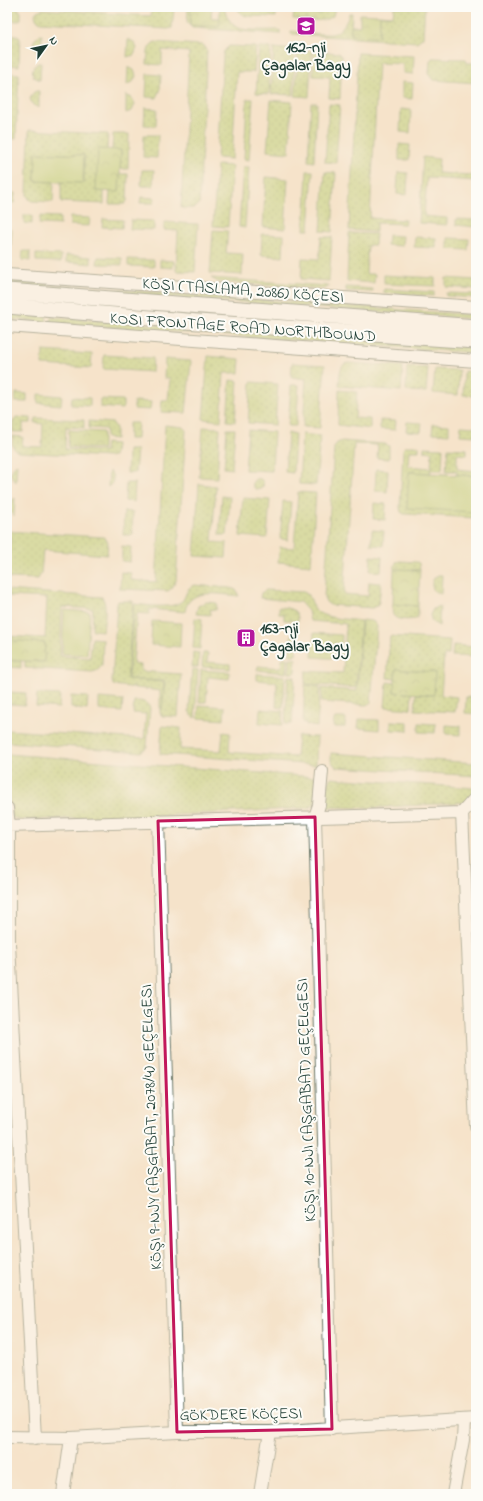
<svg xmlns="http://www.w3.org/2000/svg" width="483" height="1501" font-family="'Indie Flower',sans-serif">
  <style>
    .grass { fill: url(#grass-dots); stroke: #6b8654 }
    .park { fill: url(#park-crowns); stroke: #6b8654 }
    .pitch { fill: #b7d075; stroke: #6b8654 }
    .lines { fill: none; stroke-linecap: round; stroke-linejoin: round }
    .minor-casing { stroke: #6a7768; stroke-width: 14 }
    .major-casing { stroke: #6a7768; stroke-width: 17 }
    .minor { stroke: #fff; stroke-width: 12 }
    .major { stroke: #fff; stroke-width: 15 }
    .marked { fill: none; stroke: #c2185b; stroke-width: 3; stroke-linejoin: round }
    .labels { text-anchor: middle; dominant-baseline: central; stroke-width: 4; stroke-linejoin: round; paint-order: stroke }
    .poi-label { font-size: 16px; font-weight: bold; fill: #1f3d34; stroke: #fdfcf7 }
    .street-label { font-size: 16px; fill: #1f3d34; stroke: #fdfcf7 }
  </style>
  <defs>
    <pattern id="grass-dots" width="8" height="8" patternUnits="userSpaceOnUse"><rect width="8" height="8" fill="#b7d075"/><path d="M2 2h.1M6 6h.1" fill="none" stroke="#94aa61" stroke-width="1.8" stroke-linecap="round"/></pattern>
    <pattern id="park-crowns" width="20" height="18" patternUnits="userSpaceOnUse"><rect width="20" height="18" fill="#b7d075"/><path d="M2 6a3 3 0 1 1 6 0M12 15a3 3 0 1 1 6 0" fill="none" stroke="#94aa61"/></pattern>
  </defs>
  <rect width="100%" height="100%" fill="#fdfcf7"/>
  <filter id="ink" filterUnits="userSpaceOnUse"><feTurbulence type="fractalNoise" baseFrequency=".025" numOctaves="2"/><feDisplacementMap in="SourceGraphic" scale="8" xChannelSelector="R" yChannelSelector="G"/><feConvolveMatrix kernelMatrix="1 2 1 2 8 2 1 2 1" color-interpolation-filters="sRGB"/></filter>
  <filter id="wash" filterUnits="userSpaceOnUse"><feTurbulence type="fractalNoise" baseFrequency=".012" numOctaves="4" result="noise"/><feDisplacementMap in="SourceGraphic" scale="16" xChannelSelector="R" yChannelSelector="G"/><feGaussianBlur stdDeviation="0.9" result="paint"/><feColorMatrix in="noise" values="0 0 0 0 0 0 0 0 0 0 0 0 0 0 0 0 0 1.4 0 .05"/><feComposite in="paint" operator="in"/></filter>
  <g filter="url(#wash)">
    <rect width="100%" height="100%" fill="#f5e3ca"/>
    <!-- grass -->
    <path class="grass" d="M7 7H17L21 12V19L18 21 7 20Z
      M188 7H191L190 25 219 27 220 7H224C225 14 231 25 238 28 246 31 270 30 280 30V34L192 28 187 23Z
      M237 7H249V9L276 11V17L246 16 240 13Z
      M321 7H335L333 16C322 24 306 19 293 19L294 12 321 14Z
      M394 7H425L423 37 417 42 291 34V31C300 32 324 35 332 34 340 32 348 22 349 13H352L351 35 379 36 380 15 393 16Z
      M152 8 174 9 172 28 168 29 41 22 36 19 35 14 37 11 42 9 151 16Z
      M7 34 16 35 20 38 19 66 7 65Z
      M39 35H42L41 52 38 51 34 46V40Z
      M128 39 134 42 137 48 134 55 127 57Z
      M155 42 202 45 204 46 207 51 199 204C195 210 188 208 181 208L189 52 162 50V65L147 64C148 56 146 46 155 42Z
      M229 46 256 47 254 72H237L232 159 217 158 223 56 224 51Z
      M259 47 271 48 269 94 256 93Z
      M274 48 295 50 293 95 271 94Z
      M298 50 312 51 309 97 295 96Z
      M314 51 339 53 342 56 340 99 329 98 330 77 313 76Z
      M358 53 414 56 413 74 403 73V64L378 63 370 218 405 220V224L376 223V232L349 230Z
      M432 58 466 59 467 63H476V83L433 80 429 75 430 61Z
      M38 63H41L40 80 34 77C31 72 32 67 38 63Z
      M128 67 134 70 136 76 133 82 127 85Z
      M7 73 19 74 16 139 7 138Z
      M147 74 161 75 160 92H158L157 98 146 97Z
      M402 82 413 83 412 99 402 98Z
      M36 91H39V108L33 105 30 99 33 93Z
      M126 95 132 98 135 104 132 111 126 113Z
      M247 99H253L249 160 244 159Z
      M271 100 292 102 289 153 267 151Z
      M311 103H317L314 162 308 161Z
      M329 104 340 105 336 163 325 162Z
      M145 108 157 109 156 126 144 125Z
      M401 109 411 110 410 133 400 132Z
      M29 130 108 134 107 150H98L97 191H104V204L61 202V182L84 183V155L36 153 35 181 54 182 53 202 32 201 29 199 27 195Z
      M113 134H129L128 169H120L121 150H112Z
      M144 135H158L157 158 143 157Z
      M399 144 410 145 409 160H399Z
      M423 157 439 159 438 173 472 175 474 161H476V181L427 178 424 216 447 218V225L419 223Z
      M217 165 232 166 228 227 213 226Z
      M243 167H249L245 228 239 227Z
      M142 170H154L153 186H141Z
      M307 171H313L309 230H304Z
      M325 172 336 173 332 232 321 231Z
      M398 172 408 173 407 195 397 194Z
      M120 174H128L127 201 125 204H109L110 191H119Z
      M266 177 288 179 285 229 263 227Z
      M7 193H15L14 203 7 202Z
      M141 197 155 198 154 203H140Z
      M24 215H32V224L24 223Z
      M40 216 60 217V225L39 224Z
      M70 217 90 218 89 226 70 225Z
      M103 219 123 220 122 228 102 227Z
      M456 219 476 220V227L456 225Z
      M131 220 154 221V230L130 229Z
      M164 222 198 224 195 272 176 271 178 231 164 230Z
      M7 229 12 230 10 260 7 259Z
      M213 230 228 231 226 253 243 254 242 275 210 273Z
      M349 233 376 234 375 245H368L366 274H375L374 283 347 281Z
      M262 234 284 235 283 257 261 255Z
      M388 235 403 236 402 246 387 245Z
      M321 237H332L329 281 301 279 302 258 319 259Z
      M415 237 436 238V248L414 247Z
      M448 238 469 239 468 250 448 249Z
      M23 251H30V261L22 260Z
      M36 254 61 255V262L36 261Z
      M66 255 91 257V264L66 262Z
      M98 257 122 258V265L97 264Z
      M128 259 154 260V267L128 266Z
      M160 260 174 261 173 268 160 267Z
      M384 275 435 278V286L384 284Z
      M211 278 330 286 324 289 218 282Z
      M446 278 476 280V289L446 287Z
      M7 281 49 284 48 289 7 286Z
      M53 285 476 315V319L53 289Z
      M346 287 373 289V292L346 291Z
      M384 289 434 292V296L384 293Z
      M446 293 476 294V298L446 296Z
      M7 314 47 317 46 322 7 319Z
      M51 317 476 348V353L50 323Z
      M43 351 92 354 91 368 42 365Z
      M104 355 153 358 152 372 103 369Z
      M208 356 240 359 239 373H224L221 421 203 419Z
      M165 359 191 361 186 413 161 412 162 400H168L170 378H164Z
      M292 363 325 365 320 428 303 427 306 379 291 377Z
      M347 363 403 366 401 391 339 386C340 379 338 365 347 363Z
      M407 367 428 368 426 392 406 391Z
      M435 369 459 370 458 395 433 393Z
      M464 371 476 372V396L463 395Z
      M230 380 238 381 235 422 227 421Z
      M251 382 278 384 275 425 248 423Z
      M291 385H299L296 426H288Z
      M339 390 357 392 355 418 370 419V429L338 425Z
      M16 393 27 394V402H15Z
      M38 394 62 396 61 405 38 403Z
      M72 397 90 398V406L71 405Z
      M100 399 123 400V409L100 407Z
      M134 401 151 402 150 410 134 409Z
      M16 417 31 418V423H23V432H13V422Z
      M36 418 84 420V428L66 427 65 449 105 451 106 443 116 444 115 453 114 456 108 457 18 452C11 448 12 443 13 436L23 437 22 446 42 447 43 424 35 423Z
      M380 420 396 421 395 430 380 429Z
      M89 421 113 423 116 428V439L106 438V429L89 428Z
      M407 422 422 423 421 432 406 431Z
      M129 423H138L137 439H129Z
      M433 424 449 425V434L432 433Z
      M165 425 183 427 186 430 176 581 172 588 168 591 120 589 121 572 131 573V580L156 582Z
      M461 426 476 427V436L460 435Z
      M203 427 220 428 217 478 199 477Z
      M227 429H235L232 469 224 468Z
      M248 430 274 432 272 471 245 470Z
      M288 433 295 434 293 473 285 472Z
      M302 434 320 436 316 485 299 484Z
      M342 441 385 444 389 446V459L377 458 378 445 354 444 344 594 368 596 369 582 381 583 379 602 377 606 372 608 330 605 326 602 324 597 334 448 337 443Z
      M405 446H419V451H409L408 466 431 468 432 452 424 451V447L443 448 442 470H431L430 474 409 472 475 476 457 475V471H446L448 448 467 449V455L457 454V469L476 471V518L404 514 401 512 400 508 403 450Z
      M128 450H137L135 473H127Z
      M17 464 16 482C9 476 9 468 17 464Z
      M376 469 388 470 387 492 375 491Z
      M109 471C115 476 114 483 108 487Z
      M252.5 484a5.5 5.5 0 1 1 11 0a5.5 5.5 0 1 1-11 0Z
      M126 483H135L134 502 125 501Z
      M199 484 216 486 212 542 227 543 226 558 194 556Z
      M298 492 316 493 311 565 278 562 280 547 294 548Z
      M222 496 230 497 227 535H219Z
      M15 498 14 516C7 510 7 502 15 498Z
      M243 498 270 500 267 538 240 536Z
      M283 501 291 502 288 540 280 539Z
      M374 503 386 504 385 520 373 519Z
      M124 511 133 512 132 535H123Z
      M372 530 384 531 383 546 371 545Z
      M7 531 103 537 105 538 108 542 107 555 43 550 41 574 38 579 7 578V557H9L11 537 7 536Z
      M122 546 131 547 130 562 122 561Z
      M371 556 382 557 381 572 370 571Z
      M400 561 417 562 419 563 420 570 394 569 396 562Z
      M438 575H442L441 594 434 591C430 584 432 579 438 575Z
      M194 585 231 588 236 590 239 596C221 595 188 586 185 612L149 609V614L137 613 133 664 141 665V671L181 674 178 717 162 716 160 713V691L113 685 112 681 117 604 118 601H133L127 679 164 682 162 710 165 681 128 679 134 604C146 605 175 610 183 600 187 594 186 588 194 585Z
      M7 590 102 597C108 605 104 621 103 631L92 630 93 609 62 607 60 656 90 658 92 638 103 639 102 665C99 670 97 671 92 672L25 668V661L44 662 45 643 7 640V636L45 638 47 598 7 596Z
      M266 590 304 592C312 596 311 604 316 610 323 619 350 619 361 621L356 688 305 684 306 671 343 673 346 624 310 621 308 611 300 602 260 598 261 593Z
      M206 602 217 603 216 610 211 609 210 615 196 614 198 606Z
      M393 604 418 606V615L416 619C410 620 396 621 393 615 392 612 392 607 393 604Z
      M440 606 439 626 432 622 430 615 433 609Z
      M279 607C289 608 299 609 298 621L284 620V614H279Z
      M195 618 202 619 200 649 193 648Z
      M362 620C368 621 375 619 377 627L371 703 366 705 321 702 322 688 357 691Z
      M292 625 298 626 296 655H290Z
      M390 636 450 640 449 655H444L441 695 457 697 455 712 415 710 416 694 434 695 396 669 395 679 387 678Z
      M453 645 476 647V657L452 656Z
      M193 652 199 653 198 667H192Z
      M203 653H208L207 662 230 664V669L202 667Z
      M282 658H287L286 673 257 670 258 666 281 668Z
      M290 658 296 659 295 673H289Z
      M7 660 21 661V668L7 667Z
      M192 669 198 670 195 718 192 716 189 711Z
      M201 670 230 672 229 679 208 677 206 702H199Z
      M257 674 285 676 283 708 276 707 277 682 257 680Z
      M288 676 295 677 292 724H285Z
      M387 682 395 683 394 692 412 693 411 709 385 707Z
      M305 685 320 687 317 727 307 725 303 722Z
      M10 692 26 693 25 705 9 704Z
      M37 694 60 695 59 708 36 706Z
      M71 696 88 697 87 710 71 708Z
      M466 697 476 698V714L465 713Z
      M99 698 123 700 122 712 99 710Z
      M134 701C141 701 147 701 150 708L147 747 141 752 7 742V730L144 739 146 714 133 713Z
      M199 705 225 707 224 720 198 718Z
      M260 709 283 711 282 725 259 723Z
      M335 718H346L345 727H333L334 720Z
      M359 719 379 720V730L358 728Z
      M391 721 408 722V731L391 730Z
      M419 723 436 724 435 733 419 732Z
      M446 725 460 726V735L446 734Z
      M162 726 181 728 180 749 221 751 223 732 230 733 229 752 296 757 298 736 317 737 316 765 160 754Z
      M331 753 476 763V776L336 767 331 761Z
      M7 754 316 777 315 803 309 808 156 816 18 820 12 817 11 813 7 781Z
      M330 778 476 788V792L468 802 371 808 323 807Z"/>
    <!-- park -->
    <path class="park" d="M191 7H212L211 18H220L219 27 190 25Z
      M360 14 380 15 379 36 351 35V26H360Z
      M98 149 121 150 119 192 96 191Z
      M69 430 103 432V449L68 447Z
      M394 569 420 570 418 606 393 604Z
      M152 621 181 623 180 647 151 645Z
      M314 633 342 635 341 659 312 657Z
      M7 640 45 643 44 662 7 660Z
      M396 669 435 672 434 695 394 692Z"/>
    <!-- pitch -->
    <path class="pitch" d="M36 153 84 155 83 183 35 181Z
      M409 472 475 476 473 512 407 508Z
      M64 610 90 612 87 655 62 654Z"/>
  </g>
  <g filter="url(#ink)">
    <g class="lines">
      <defs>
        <path id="minor" d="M7 275 476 307
          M7 326 476 361
          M322 771 319 805 315 817 332 1429
          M7 808 9 826V944L35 1438
          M462 813 476 1126
          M158 821 177 1432
          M7 826 462 813 476 797
          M7 1437 71 1438 177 1432H270L476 1419
          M63 1494 71 1438
          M260 1494 270 1432
          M453 1494 463 1440 464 1420"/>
        <path id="major" d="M7 291 476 327
          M7 306 198 322 476 341"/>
      </defs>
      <!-- minor casing -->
      <use href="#minor" class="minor-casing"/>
      <!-- major casing -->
      <use href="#major" class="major-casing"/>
      <!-- minor -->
      <use href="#minor" class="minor"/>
      <!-- major -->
      <use href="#major" class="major"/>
    </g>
  </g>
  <!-- marked area -->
  <path d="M0 0H483V1501H0ZM315 817 332 1429 177 1432 158 821Z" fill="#f5e3ca" fill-opacity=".55" fill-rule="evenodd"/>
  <path class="marked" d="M315 817 332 1429 177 1432 158 821Z"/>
  <!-- icons -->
  <defs>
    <symbol id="school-square" viewBox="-11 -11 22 22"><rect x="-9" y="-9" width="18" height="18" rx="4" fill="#b5179e" stroke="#fdfcf7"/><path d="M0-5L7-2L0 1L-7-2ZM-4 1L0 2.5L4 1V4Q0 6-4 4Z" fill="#fff"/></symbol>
    <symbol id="building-square" viewBox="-11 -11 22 22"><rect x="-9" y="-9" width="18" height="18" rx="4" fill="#b5179e" stroke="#fdfcf7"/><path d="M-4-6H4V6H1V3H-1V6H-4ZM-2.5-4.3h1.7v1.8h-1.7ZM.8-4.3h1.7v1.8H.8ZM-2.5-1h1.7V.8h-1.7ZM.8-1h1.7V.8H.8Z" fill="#fff"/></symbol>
  </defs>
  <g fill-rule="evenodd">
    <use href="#school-square" x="295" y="15" width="22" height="22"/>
    <use href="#building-square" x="235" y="627" width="22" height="22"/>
  </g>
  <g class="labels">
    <!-- poi labels -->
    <g class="poi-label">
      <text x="306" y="48">162-nji<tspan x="306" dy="18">Çagalar Bagy</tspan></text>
      <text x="260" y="629" text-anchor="start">163-nji<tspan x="260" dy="18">Çagalar Bagy</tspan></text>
    </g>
    <!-- street labels -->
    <g class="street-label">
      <text transform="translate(243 291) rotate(4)">KÖŞI (TASLAMA, 2086) KÖÇESI</text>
      <text transform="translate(243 328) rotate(4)">KOSI FRONTAGE ROAD NORTHBOUND</text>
      <text transform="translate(307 1100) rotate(-92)">KÖŞI 10-NJI (AŞGABAT) GEÇELGESI</text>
      <text transform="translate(152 1127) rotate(-92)">KÖŞI 9-NJY (AŞGABAT, 2078/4) GEÇELGESI</text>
      <text transform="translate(241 1415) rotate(-1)">GÖKDERE KÖÇESI</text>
    </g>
  </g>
  <!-- margin -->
  <rect width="483" height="1501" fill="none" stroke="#fdfcf7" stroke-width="24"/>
  <!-- north arrow -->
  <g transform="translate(46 46) rotate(57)" stroke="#fdfcf7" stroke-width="3" paint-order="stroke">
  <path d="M0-3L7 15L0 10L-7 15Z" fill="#1f3d34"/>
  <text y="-6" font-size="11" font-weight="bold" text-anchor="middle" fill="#1f3d34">N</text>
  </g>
</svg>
